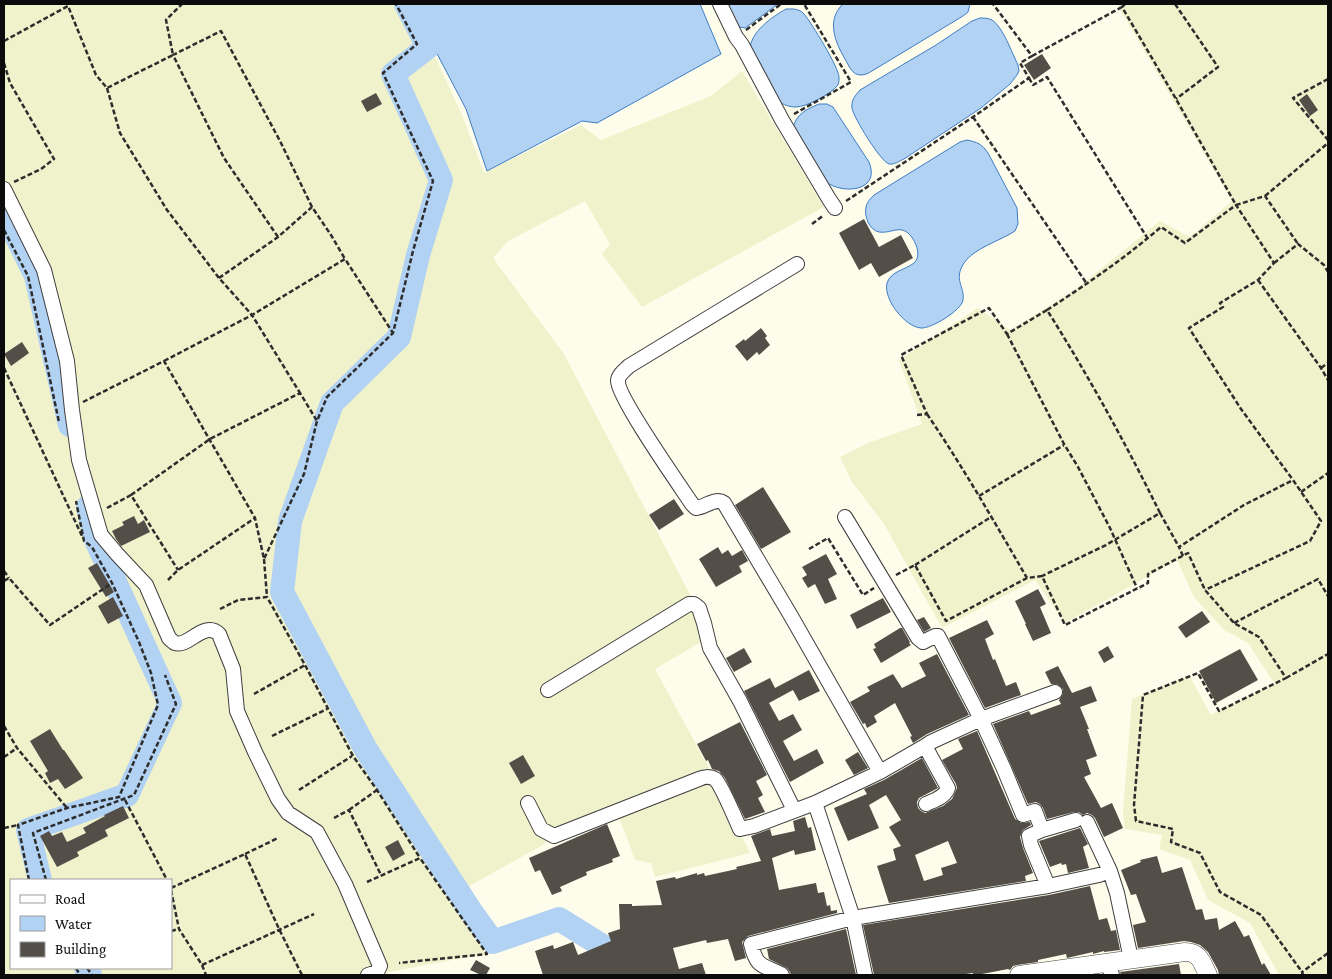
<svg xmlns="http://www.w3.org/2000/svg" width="1332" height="979" font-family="'Crimson Pro',serif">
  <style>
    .farmland { fill: #f0f2cc }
    .water { fill: #b2d2f3; stroke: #3d7dc6 }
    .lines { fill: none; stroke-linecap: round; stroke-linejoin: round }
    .river { stroke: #b2d2f3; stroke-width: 24 }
    .building { fill: #534e48; fill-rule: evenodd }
    .minor-casing { stroke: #3e3e3e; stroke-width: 16 }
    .tertiary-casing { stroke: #3e3e3e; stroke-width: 19 }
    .path { stroke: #2d2d2d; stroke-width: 2.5; stroke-dasharray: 5 2.5; stroke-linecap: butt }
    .minor { stroke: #fff; stroke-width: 14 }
    .tertiary { stroke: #fff; stroke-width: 18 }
  </style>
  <rect width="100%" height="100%" fill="#fefdeb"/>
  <!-- farmland -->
  <path class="farmland" d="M4 4H403L425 43 387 72 437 180 396 335 330 401 288 522 279 592 363 750 397 803 428 849 494 952 374 975H93L89 968H171V880H41L30 831 32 880H11V968H78L82 975H4V226L30 277 107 552 160 704 121 797 29 828V830L129 796 173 702 102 531 43 269 4 192Z
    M1121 4H1328V975H1279L1250 923 1208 900 1190 860 1159 849 1162 835 1125 829 1123 811 1132 699 1189 675 1211 715 1274 683 1248 643 1224 630 1194 597 1177 560 1065 623 1035 580 942 628 884 524 852 482 840 457 868 443 922 424 899 360 978 308 1010 330 1075 290 1160 221 1190 237 1232 201 1118 6Z
    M432 50 462 115 484 173 581 125 601 140 711 96 742 71 824 207 642 307 602 254 610 244 585 201 508 241 493 258 564 354 697 608 701 642 655 669 709 768 553 833 543 845 460 891 358 725 287 591 297 523 339 407 405 342 424 259 445 180 397 75Z
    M703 780 718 787 750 853 655 877 651 863 635 860 619 817Z"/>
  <!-- water -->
  <path class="water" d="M411 4H700L721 54 597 123 582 121 487 171 466 109Z
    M723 4H778L745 28 735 26Z
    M843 4H970L968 12 963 16 872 71C869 73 865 75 861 75 852 75 849 66 845 59 835 42 826 20 843 4Z
    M786 9C792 9 799 8 804 14 811 22 840 69 839 78 839 81 839 84 837 86 831 94 806 107 796 107 789 107 784 105 778 101L750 50C750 32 772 17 786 9Z
    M980 18C984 18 988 18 992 20 1003 27 1012 53 1018 65L1019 71 1017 75 1010 84 981 108 904 159C899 161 894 165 889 164 881 162 853 117 852 108 851 100 855 96 860 90L936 45 972 21Z
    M819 104H827L833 107 869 162C881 191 844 195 826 182 821 178 819 171 815 166 808 153 801 141 793 128 796 114 807 109 819 104Z
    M967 140C977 142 982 144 988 153L1017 208 1018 224 1015 231C1000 241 974 248 964 263 953 280 965 286 963 300 962 310 931 329 921 328 905 327 883 299 887 283 891 271 905 270 914 263 921 257 917 245 913 239 902 222 893 234 879 232 869 230 864 216 866 207 867 202 870 199 874 195L960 142Z"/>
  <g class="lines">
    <!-- river -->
    <path class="river" d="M406 4 428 47 393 74 441 180 418 255 399 337 332 403 290 521 282 592 365 748 470 910 493 942 559 919 609 950 621 975
      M4 211 36 276 70 425
      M40 880 28 830 127 795 170 703 96 540 88 507
      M86 968 90 975"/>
  </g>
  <!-- building -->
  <path class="building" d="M1042 54 1051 68 1034 80 1024 65Z
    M376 93 382 104 367 112 361 101Z
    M1307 94 1318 110 1310 116 1299 100Z
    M864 219 879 247 901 235 913 258 879 277 871 263 859 270 839 233Z
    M761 328 767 336 765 338 770 345 759 355 757 352 747 361 735 346 744 339 745 341Z
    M22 342 29 353 11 366 4 354Z
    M763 487 791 532 761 549 735 505Z
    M674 499 684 514 659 530 649 515Z
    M134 516 138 524 144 520 150 532 121 546 116 539 112 531 124 525 122 522Z
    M718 547 722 554 728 550 732 556 742 550 748 561 739 566 742 572 716 587 699 559Z
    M826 554 837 574 828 579 837 599 825 604 815 584 808 588 802 578 807 575 802 567Z
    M97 563 114 592 106 597 88 568Z
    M1038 589 1046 604 1040 607 1051 633 1033 641 1025 624H1026L1015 601Z
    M113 597 123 616 108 624 98 606Z
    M883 598 891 612 857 629 850 615Z
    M1202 611 1210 622 1186 638 1178 627Z
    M924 617 931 628 924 632 917 620Z
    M987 620 994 634 985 639 993 660 995 659 1006 686 1016 682 1021 695 985 708 949 638Z
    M900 628H902L910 642 909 643 911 645 881 663 873 649 876 648 874 644Z
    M1108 646 1114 657 1104 663 1098 652Z
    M744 648 752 662 734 672 726 658Z
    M1240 649 1258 680 1216 703 1199 671Z
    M937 654 969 715 927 734 913 743 910 737 912 736 895 703 874 716 877 722 867 728 865 723 863 724 850 702 870 691 867 687 893 674 902 688 926 676 919 663Z
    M1058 666 1072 693 1091 686 1097 701 1080 707 1089 729H1087L1097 756 1086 760 1091 774 1084 777 1101 808 1112 803 1123 828 1104 837 1095 818 1092 815 1087 813 1083 815 1079 812H1074L1047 819 1043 808 1040 804 1036 802 1028 804 993 724 1029 711 1031 715 1061 704 1059 700 1063 694V689L1057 684H1051L1045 672Z
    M809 670 820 691 799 701 793 690 769 703 779 721 793 714 802 730 783 741 794 761 817 749 824 763 790 782 744 691 770 678 775 688Z
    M740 722 767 775 756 781 763 795 758 798 765 812 745 819 725 778 719 771 712 769 708 760 706 761 697 744Z
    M50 729 63 750H64L83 778 65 789 58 779 50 783 45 773 48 771 30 741Z
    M977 731 1015 819 1021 823 1030 822 1031 825 1023 830 1020 837 1023 848 1033 873 1025 876 1026 881 889 903 877 866 896 860 893 849 901 846 889 827 901 820 886 795 869 805 879 828 848 841 834 808 867 794 864 789 884 780 922 758 938 788 919 798 917 802 918 808 921 811 925 813 943 806 952 799 957 788 956 784 942 760 963 749 958 739ZM948 841 957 863 941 868 943 875 924 881 915 855Z
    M858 752 868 768 854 775 845 760Z
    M523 755 535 776 521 784 509 763Z
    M123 806 129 818 105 830 108 836 77 852 79 856 57 867 40 836 49 831 52 836 62 832 67 842 86 833 83 828 105 816 104 815Z
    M805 817 808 828 811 827 816 850 795 855 794 850 772 858 779 890 816 883 818 893 824 892 827 906 830 905 831 911 837 910V913L748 936 742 942 746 958 735 961 728 939 707 943 706 940 673 948 679 969 702 963 706 975H543L535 951 553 945 554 949 573 942 578 955 611 941 608 933 620 929 619 904H632V906L662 905 656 881 675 877 676 879 697 873V875L704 873 705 876 737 869 736 867 761 861 751 836 770 829 772 836 795 831 793 821Z
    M607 824 620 856 612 859 613 862 586 872 587 875 560 887 562 891 552 895 540 870 535 872 529 858Z
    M1080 828 1088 844 1083 847 1089 868 1068 873 1066 864 1062 865 1061 863 1050 867 1039 841Z
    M398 840 405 854 393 861 385 847Z
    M1157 856 1162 873 1182 867 1196 910 1202 909 1205 920 1217 918 1219 930 1235 921 1244 937 1249 935 1262 965 1264 963 1271 975H1219L1218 970 1208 952 1200 945 1191 942 1184 941 1138 948 1133 925 1146 922 1136 894 1131 895 1121 870 1141 862 1140 860Z
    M1090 886 1099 920 1107 918 1111 931 1116 930 1120 950 1104 952V951L1093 954V952L1067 958 1066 954 1038 960V962L1017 965 1013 966 1010 970 1008 969 977 975H973V973L959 975H874L863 925 1049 895Z
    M846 929 856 975H791L790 972 787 968 769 959 767 949Z
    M476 960 490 968 486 975H481L470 970Z
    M1179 964 1181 975H1121L1120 972Z"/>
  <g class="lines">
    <defs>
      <path id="minor" d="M720 4 736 37 742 45 782 120 829 199 835 208
        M4 189 44 270 67 361 72 410 79 460 101 535 117 554 146 585 169 638C170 639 173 642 175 643 188 648 204 620 219 634L233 669 237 711 255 752 278 799 288 813 317 832 345 884 380 966 377 972 368 975
        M797 264 629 366C625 370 618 375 618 381 617 396 680 486 692 504L696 508C706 507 715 497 724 503L791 616 880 772
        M845 517 918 638 923 642 935 636H938L981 719 931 742 925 746 948 788C945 797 935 800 926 804
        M548 690 689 604H694L699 608 704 623 710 648 740 701 794 810
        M528 803 541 829 554 836 699 779C703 777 710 776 715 779 721 784 736 820 740 829L754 826 815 803 880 772 925 746
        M815 803 853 918 865 975
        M1087 822 1110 871
        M1042 830 1035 811 1023 815 1004 769 981 719 1055 692
        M1048 886 1031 845 1029 836 1042 830 1076 820
        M1107 963 1112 975
        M782 975 781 974C761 964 757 968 751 944L853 918 1048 886 1099 875 1110 871 1117 893 1131 959"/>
      <path id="tertiary" d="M1019 975 1185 952C1200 952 1202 963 1208 975"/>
    </defs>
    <!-- minor casing -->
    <use href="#minor" class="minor-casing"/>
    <!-- tertiary casing -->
    <use href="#tertiary" class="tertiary-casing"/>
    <!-- path -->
    <path class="path" d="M1125 4 1122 7 1176 99 1236 205 1265 196 1298 244
      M1175 4 1218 67 1176 99
      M746 30 781 4
      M4 41 68 6 96 75 107 88 173 55 166 20 182 4
      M1032 56 1122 7
      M4 63 10 83 54 159 41 169 14 182
      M1029 78 1033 85 1047 77 1148 239
      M1328 79 1293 98 1328 140
      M107 88 120 133 167 210 219 278 252 315 300 393
      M794 114 851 82 804 4
      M973 117 1087 284
      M1265 196 1328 143
      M846 201 973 117 1029 78 1020 63 1032 56 993 4
      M812 224 824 215
      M4 230 28 276 59 422
      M278 237 224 158 173 55 221 31 280 141 312 207
      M1274 263 1298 244 1324 265 1328 272
      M219 278 278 237 312 207 331 235 345 259
      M1258 280 1321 368 1328 380
      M1047 310C1087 284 1125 258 1161 227L1185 243 1236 205 1274 263 1258 280 1220 303 1223 307 1189 328 1241 409 1293 480
      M1007 334 1064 444 1078 467 1110 528 1137 588
      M164 361 252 315 345 259 393 333
      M4 368 82 536
      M1321 368 1328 363
      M83 402 164 361 255 518 264 559 304 474 317 421 327 397 393 333 413 251 433 181 383 73 417 44 396 4
      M927 414C963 467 995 523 1027 578
      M917 415 927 414 901 355 989 308 1007 334 1047 310C1088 375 1126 444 1160 513L1106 545 1042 576
      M1301 492 1328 473
      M131 495 210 439 300 393 317 421
      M979 496 1064 445
      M107 508 131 495 178 570
      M1160 513 1179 547
      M809 549 828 538 863 595 874 588
      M1183 556 1179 547 1244 505 1293 480 1321 521 1310 541 1205 590
      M264 559 267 597
      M915 565 991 517
      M4 571 9 578
      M896 575 915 565 946 621 1027 578 1042 576 1065 625 1148 583V574L1188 553 1205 590 1234 623 1259 637 1286 678 1219 711 1198 673 1143 695 1134 805 1136 821 1173 829 1171 842 1200 853 1220 892 1261 915 1302 972
      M168 580 178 570 255 518
      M4 581 9 578 50 625 112 583
      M220 609 238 600 267 597 305 665 353 756 377 790 420 858
      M1234 623 1318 579 1328 596
      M1286 678 1328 654
      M254 694 305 665
      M4 726 17 748 67 808
      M272 736 327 709
      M4 757 17 748
      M299 790 352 756
      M125 800 167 880
      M349 810 377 790
      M334 818 349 810 381 875
      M4 828 18 825
      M245 854 278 838
      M29 880 18 825 67 808 119 797 158 705 151 673 139 642 112 583 92 547 84 541 76 501
      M46 880 33 833 134 795 176 704 165 675
      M367 882 420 858 487 954 399 963
      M171 888 245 854 279 929 302 975
      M171 890 179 929 202 965 206 975
      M171 931 179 929
      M202 965 314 914
      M76 968 80 975
      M87 968 92 975
      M1303 975 1302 972 1328 953"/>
    <!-- minor -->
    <use href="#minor" class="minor"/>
    <!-- tertiary -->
    <use href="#tertiary" class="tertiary"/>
  </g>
  <!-- border -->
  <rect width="1332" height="979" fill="none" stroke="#0b0b0b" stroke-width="10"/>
  <!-- legend -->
  <rect x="10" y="879" width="162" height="90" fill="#ffffff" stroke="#9d9d9d"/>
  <rect x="20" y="895" width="25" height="8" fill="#ffffff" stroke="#9d9d9d"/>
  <text x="55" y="904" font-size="15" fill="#0b0b0b">Road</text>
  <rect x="20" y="916" width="25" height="15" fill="#b2d2f3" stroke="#9d9d9d"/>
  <text x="55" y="929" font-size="15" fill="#0b0b0b">Water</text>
  <rect x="20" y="942" width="25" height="15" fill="#534e48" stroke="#9d9d9d"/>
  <text x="55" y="954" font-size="15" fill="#0b0b0b">Building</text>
</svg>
